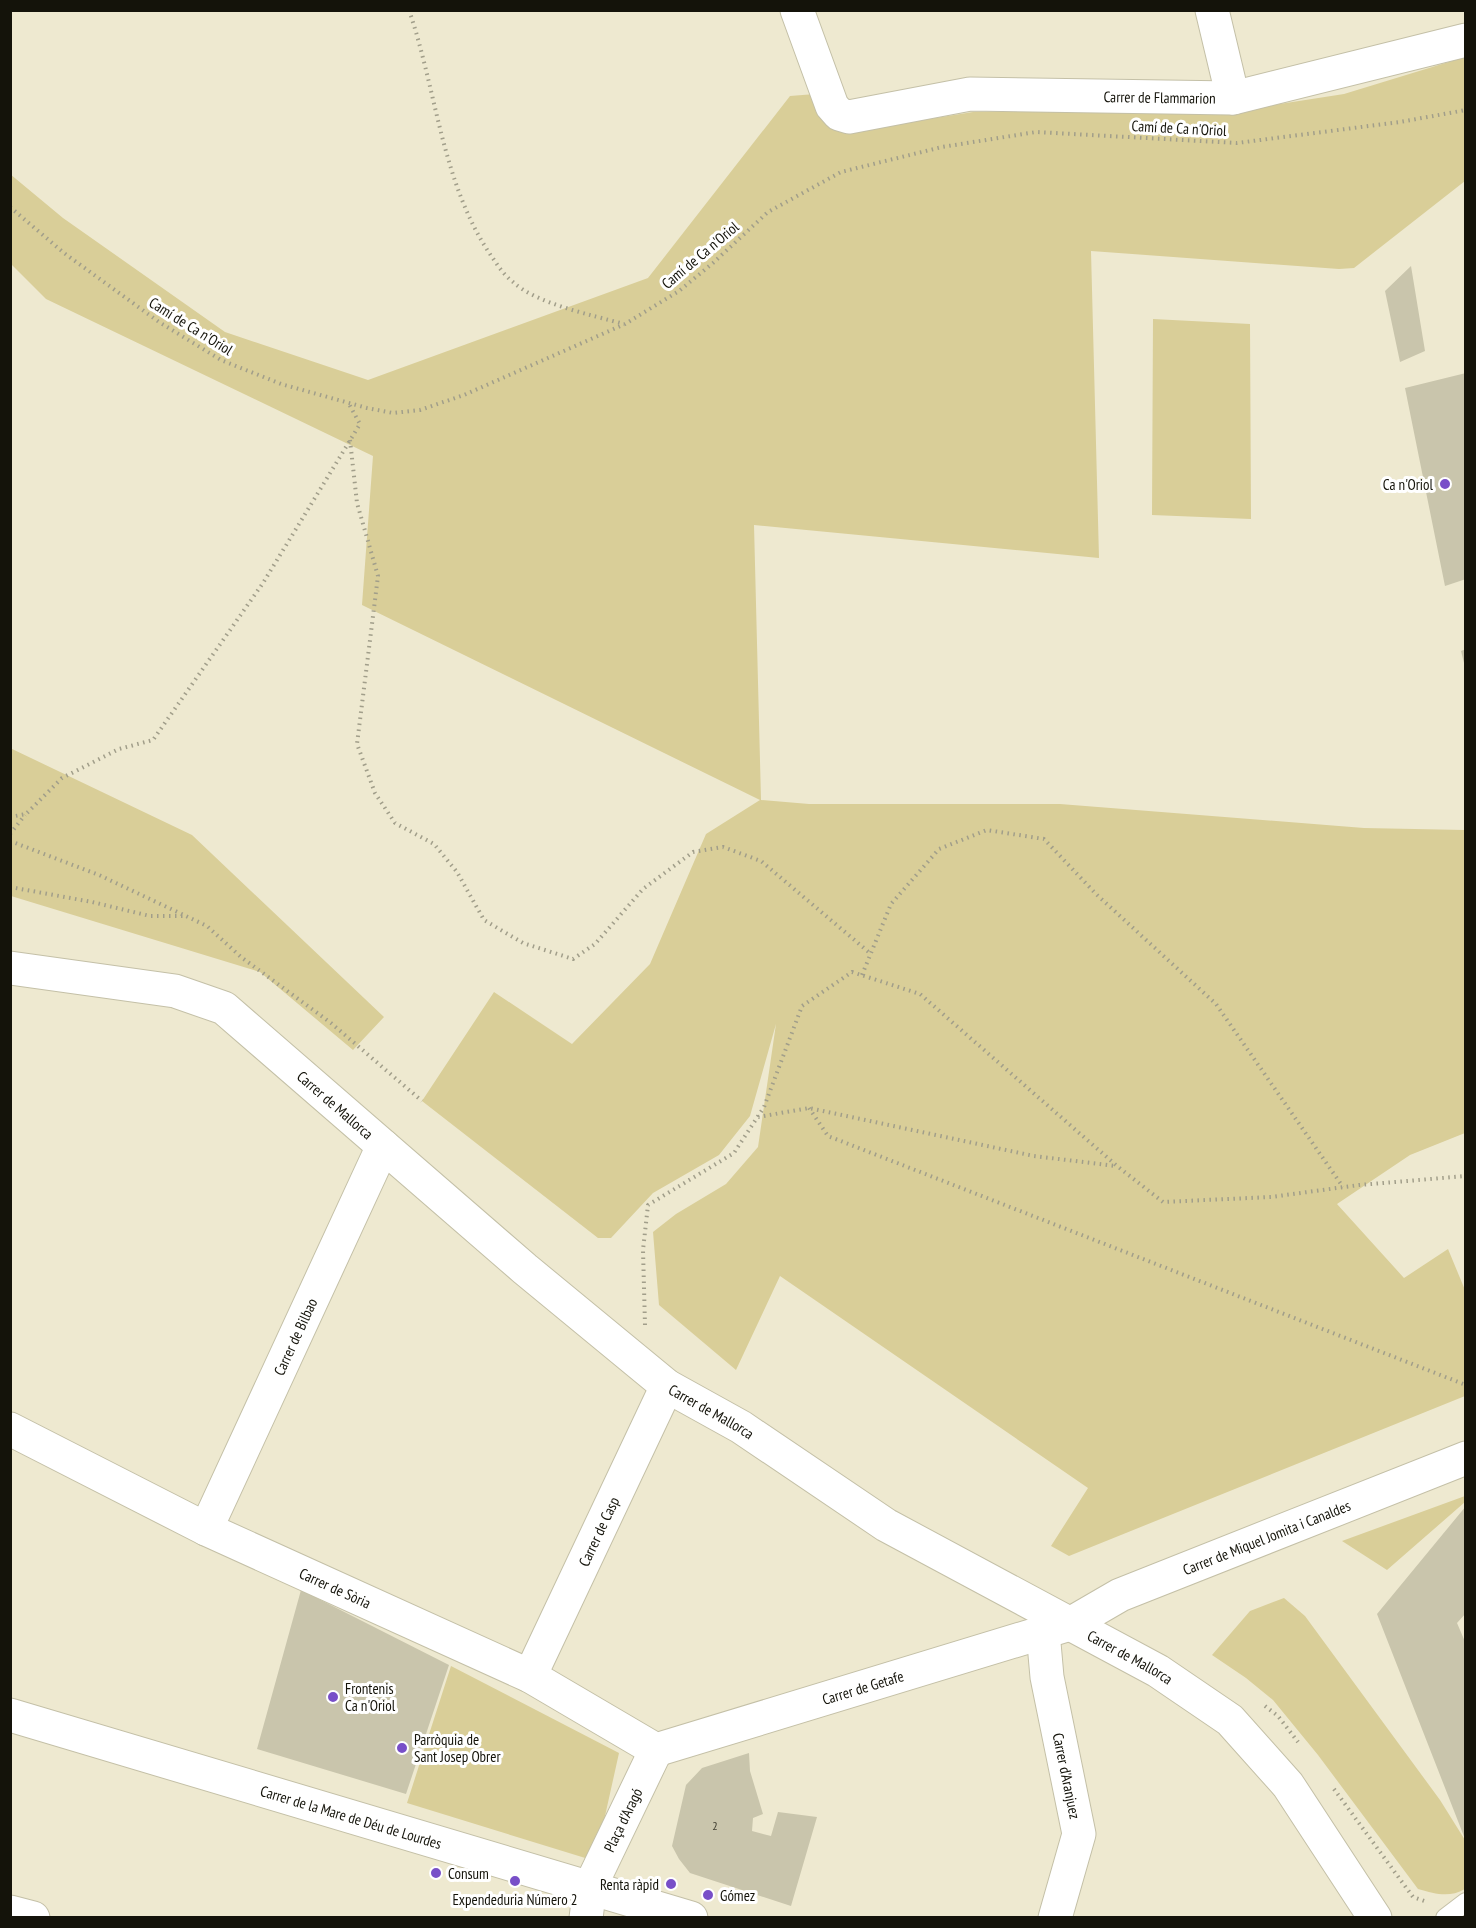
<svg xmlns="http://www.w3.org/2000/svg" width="1476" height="1928" font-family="'PT Sans Narrow',sans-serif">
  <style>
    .green { fill: #d9ce98 }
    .building { fill: #c9c5ac }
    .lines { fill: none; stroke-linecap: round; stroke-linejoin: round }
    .service-casing { stroke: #c4c0a7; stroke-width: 20 }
    .minor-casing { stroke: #c4c0a7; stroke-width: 35 }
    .path { stroke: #a19e8a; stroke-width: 4; stroke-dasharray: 1.5 4.5; stroke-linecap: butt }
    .service { stroke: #fff; stroke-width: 18 }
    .minor { stroke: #fff; stroke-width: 33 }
    .poi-dot { fill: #784fc8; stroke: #fff; stroke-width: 2 }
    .labels { text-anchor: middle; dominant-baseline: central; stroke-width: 6; stroke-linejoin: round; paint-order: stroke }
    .number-label { font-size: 12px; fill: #414032 }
    .street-label { font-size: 15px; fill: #14130a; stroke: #fff }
    .poi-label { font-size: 15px; fill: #14130a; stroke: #fff; text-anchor: start }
  </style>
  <rect width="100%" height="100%" fill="#eee9d0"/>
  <!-- green -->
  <path class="green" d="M1465 57V181L1354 268 1339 269 1091 251 1099 558 754 525 761 800 809 804H1060L1364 828 1465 830V1133L1410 1155 1337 1204 1404 1278 1448 1249 1465 1290V1396L1069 1556 1051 1546 1088 1488 780 1276 736 1370 659 1305 653 1232 676 1214 726 1184 758 1147 776 1024 750 1116 719 1155 653 1193 611 1238H598L422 1101 494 992 572 1044 650 964 706 834 760 800 362 605 373 456 46 299 11 264 10 174 63 218 225 332 368 380 648 278 790 96 815 94 872 128 973 112 1037 111H1235L1344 94Z
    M1153 319 1250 324 1251 519 1152 515Z
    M10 748 192 835 384 1017 353 1050 260 972 11 896Z
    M1465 1496V1502L1387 1570 1342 1541Z
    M1284 1598 1305 1616 1440 1800 1465 1840V1889C1449 1898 1436 1894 1418 1889L1318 1755 1273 1700 1246 1678 1212 1655 1250 1611Z
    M451 1666 619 1753 595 1861 407 1803Z"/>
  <!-- building -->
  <path class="building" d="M1411 266 1425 351 1400 362 1385 291Z
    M1466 373V579L1445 586 1405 388Z
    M1466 649V666L1465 667 1461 651Z
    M1466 1506V1613L1457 1623 1466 1644 1465 1839 1377 1614Z
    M301 1590 449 1665 406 1794 257 1749Z
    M749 1753 750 1771 763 1814 753 1818 752 1831 771 1836 778 1812 817 1817 791 1906 690 1873 679 1859 672 1846 686 1785 702 1768Z"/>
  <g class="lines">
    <defs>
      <path id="service" d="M1445 1918 1466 1902"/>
      <g id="minor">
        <path id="s1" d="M797 10 832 106 839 114 849 117 970 94 1233 98 1466 40"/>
        <path d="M1212 10 1233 98"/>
        <path id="s2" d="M10 968 175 991 224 1008 525 1269 667 1386 741 1427 886 1525 1158 1671 1230 1720 1288 1785 1375 1918"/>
        <path id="s3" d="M10 1429 206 1529 530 1676 656 1750"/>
        <path id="s4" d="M206 1529 383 1146"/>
        <path id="s5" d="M1043 1632 1047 1677 1079 1834 1055 1918"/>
        <path id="s6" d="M530 1676 667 1386"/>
        <path id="s7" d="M10 1715 691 1918"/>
        <path id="s8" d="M656 1750 1070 1624 1120 1595 1466 1458"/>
        <path d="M10 1912 33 1918"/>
        <path id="s9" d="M586 1918 590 1887 656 1750"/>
      </g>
    </defs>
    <!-- service casing -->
    <use href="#service" class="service-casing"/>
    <!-- minor casing -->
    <use href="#minor" class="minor-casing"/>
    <!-- path -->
    <path class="path" d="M409 10C437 92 442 185 492 257 498 266 504 275 513 282 537 304 592 315 624 324
      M10 207 64 253 159 322 221 360 281 384 367 408 393 413 420 410 464 395 625 324 679 291 713 263 768 212 841 172 942 147 1036 132 1237 143 1400 122 1466 110
      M350 440 357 503 378 576 357 744 375 793 395 823 434 844 457 872 484 920 523 943 573 959 595 944 643 889 693 852 723 847 761 861 871 954
      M10 817 26 814 62 778 119 749 153 740 263 583 360 424 349 404
      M10 834 25 815
      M10 841 99 875 207 926 241 957 331 1023 422 1101
      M10 887 92 902 150 916H184
      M862 975 891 904 939 849 987 830 1044 839 1096 894 1216 1004 1343 1187
      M809 1108 828 1136 1466 1385
      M758 1117 809 1108 1034 1156 1116 1166
      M645 1325 643 1250 648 1205 734 1153 764 1107 802 1006 852 972 920 994 1117 1166 1163 1202 1271 1197 1359 1185 1466 1176
      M1265 1706 1278 1716 1298 1742
      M1334 1789 1413 1897 1427 1902"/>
    <!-- service -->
    <use href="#service" class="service"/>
    <!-- minor -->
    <use href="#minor" class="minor"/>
  </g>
  <!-- markers -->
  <g class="poi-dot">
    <circle cx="1445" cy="484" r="6"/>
    <circle cx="333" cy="1697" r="6"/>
    <circle cx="402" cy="1748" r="6"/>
    <circle cx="436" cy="1873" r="6"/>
    <circle cx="515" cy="1881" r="6"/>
    <circle cx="671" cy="1884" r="6"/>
    <circle cx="708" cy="1895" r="6"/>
  </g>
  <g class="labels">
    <!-- number labels -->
    <g class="number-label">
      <text x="715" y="1825">2</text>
    </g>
    <!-- street labels -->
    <g class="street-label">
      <text stroke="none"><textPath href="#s1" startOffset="436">Carrer de Flammarion</textPath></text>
      <text transform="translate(1179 128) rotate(3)">Camí de Ca n'Oriol</text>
      <text transform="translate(700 255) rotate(-40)">Camí de Ca n'Oriol</text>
      <text transform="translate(191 326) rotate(32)">Camí de Ca n'Oriol</text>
      <text stroke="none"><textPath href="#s2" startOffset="366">Carrer de Mallorca</textPath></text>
      <text stroke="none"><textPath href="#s4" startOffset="212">Carrer de Bilbao</textPath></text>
      <text stroke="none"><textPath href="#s2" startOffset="852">Carrer de Mallorca</textPath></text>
      <text stroke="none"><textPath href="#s6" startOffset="160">Carrer de Casp</textPath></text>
      <text stroke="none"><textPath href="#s8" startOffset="648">Carrer de Miquel Jomita i Canaldes</textPath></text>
      <text stroke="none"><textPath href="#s3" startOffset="362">Carrer de Sòria</textPath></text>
      <text stroke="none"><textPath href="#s2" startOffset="1338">Carrer de Mallorca</textPath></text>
      <text stroke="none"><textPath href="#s8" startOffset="216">Carrer de Getafe</textPath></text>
      <text stroke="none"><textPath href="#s5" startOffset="146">Carrer d'Aranjuez</textPath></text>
      <text stroke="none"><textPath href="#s7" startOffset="356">Carrer de la Mare de Déu de Lourdes</textPath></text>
      <text stroke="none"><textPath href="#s9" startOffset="106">Plaça d'Aragó</textPath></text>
    </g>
    <!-- poi labels -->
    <g class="poi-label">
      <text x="1433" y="484" text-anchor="end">Ca n'Oriol</text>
      <text x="345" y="1688">Frontenis<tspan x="345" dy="17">Ca n'Oriol</tspan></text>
      <text x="414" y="1739">Parròquia de<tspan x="414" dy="17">Sant Josep Obrer</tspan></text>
      <text x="448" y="1873">Consum</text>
      <text x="659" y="1884" text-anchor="end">Renta ràpid</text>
      <text x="720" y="1895">Gómez</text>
      <text x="515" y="1899" text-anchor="middle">Expendeduria Número 2</text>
    </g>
  </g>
  <!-- border -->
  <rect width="1476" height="1928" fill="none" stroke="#14130a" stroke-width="24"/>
</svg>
